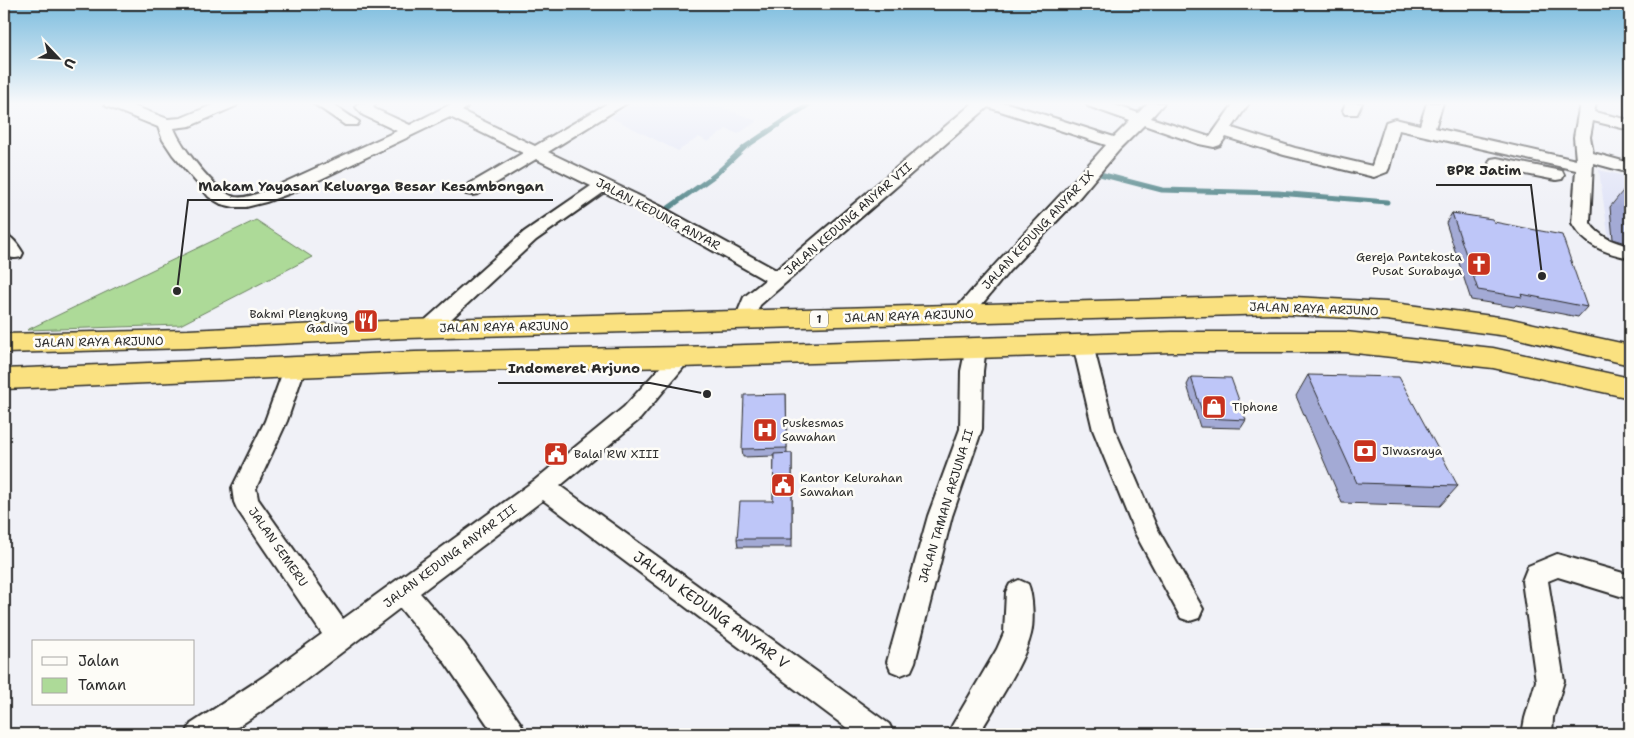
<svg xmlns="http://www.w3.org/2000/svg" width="1634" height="738" font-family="'Shantell Sans',sans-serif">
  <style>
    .built { fill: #e1e4f7 }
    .green { fill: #adda98; stroke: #6c8262 }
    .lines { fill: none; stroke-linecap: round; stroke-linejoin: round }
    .stream { stroke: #59898d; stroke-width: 5 }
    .minor-casing { stroke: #2b2b2b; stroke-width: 4 }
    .highway-casing { stroke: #2b2b2b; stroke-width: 3 }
    .minor { fill: #fdfcf7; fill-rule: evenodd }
    .highway { fill: #fae180; fill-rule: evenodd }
    .wall { fill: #a3aad5; stroke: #2b2b2b }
    .building { fill: #bec6f8; stroke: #2b2b2b }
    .labels { text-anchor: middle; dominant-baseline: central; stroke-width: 5; stroke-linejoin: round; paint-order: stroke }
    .shield { fill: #fdfcf7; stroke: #6a6a68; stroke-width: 1 }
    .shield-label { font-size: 11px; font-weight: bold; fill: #2b2b2b }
    .street-label { font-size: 12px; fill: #2b2b2b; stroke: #fdfcf7 }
    .poi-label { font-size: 12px; fill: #2b2b2b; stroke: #fdfcf7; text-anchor: start }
    .near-street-label { font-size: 15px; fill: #2b2b2b; stroke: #fdfcf7 }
    .leader { fill: none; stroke: #2b2b2b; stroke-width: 2 }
    .callout-dot { fill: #2b2b2b; stroke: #fdfcf7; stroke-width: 2 }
    .callout-label { font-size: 14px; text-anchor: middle; font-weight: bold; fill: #2b2b2b; stroke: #fdfcf7; stroke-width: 5; stroke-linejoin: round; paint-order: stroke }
  </style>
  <rect width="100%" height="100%" fill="#f0f1f7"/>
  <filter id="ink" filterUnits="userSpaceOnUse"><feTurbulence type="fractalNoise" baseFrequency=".02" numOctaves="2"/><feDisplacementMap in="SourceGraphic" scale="10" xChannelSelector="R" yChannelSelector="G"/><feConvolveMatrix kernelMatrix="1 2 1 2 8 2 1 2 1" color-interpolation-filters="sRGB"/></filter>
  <g filter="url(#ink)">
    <!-- built -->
    <path class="built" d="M635 103H711L757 121 738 134 726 129 708 142 699 137 678 151 610 117Z
      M1599 170 1630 177V247L1609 241Z"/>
    <!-- green -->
    <path class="green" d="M256 220 312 257 180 325 27 330Z"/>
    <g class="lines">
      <!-- stream -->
      <path class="stream" d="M1098 169 1096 173 1162 190 1278 193 1387 202
        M660 214 715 175 745 147 811 103"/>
      <defs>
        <path id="minor" d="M104 103H126L168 119 181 118 217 103H238L236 106 190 126 174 128C180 145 216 193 235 197 246 199 258 193 268 190L397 131 363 115 356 107 359 103H376L373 107 375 109 410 125 453 103H468L466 108 462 111 535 146 608 103H627L548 152 660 206 776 270 973 103H1007L1114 137 1130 121 1088 106 1086 103H1109L1138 113 1148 103H1164L1151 118 1210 137 1234 103H1249L1232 128 1295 148 1372 166 1386 122 1395 119 1420 125 1427 103H1443L1435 128 1576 160 1574 137 1580 103H1596L1594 112 1630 120V130L1593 121 1590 137 1593 153 1630 163V173L1593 163 1590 223C1599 237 1615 243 1630 246V258C1605 253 1585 246 1572 223L1576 170 1399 130 1389 168 1387 172 1374 177 1284 155 1226 137 1220 145 1214 147 1199 144 1144 125 1119 150 1077 200 1009 271 969 320 962 322 955 320 952 315 955 310C1003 253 1057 201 1106 145L988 107 760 305 751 326 744 328 737 326 734 321 744 297 765 280 648 214 604 192 536 240 436 333 429 335 422 333 419 328 422 323 524 232 591 186 536 159 478 194 472 195 466 194 463 190 466 186 523 153 450 117 296 191 266 202 246 207H234L221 204 209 197 173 155 163 140 158 127 106 106Z
          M313 103H331L359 122 357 125H345Z
          M1346 103H1362L1357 114H1345L1343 111Z
          M1497 158 1562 171 1564 175 1562 179 1556 180 1491 167 1489 163 1491 159Z
          M4 234C13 237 18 245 23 253L21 257C3 262 3 248 4 234Z
          M1083 338 1090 340 1093 345 1115 430 1157 528 1203 609 1199 618 1190 621 1181 618 1135 533 1093 430 1073 345 1076 340Z
          M976 340 983 342 986 347 983 371 982 429 952 516 915 662 911 671 901 675 891 671 887 662 928 516 960 429 961 371 966 347 969 342Z
          M681 349 688 352 691 357 688 362 640 419 560 486 889 724 894 734H855L543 500 420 593 464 643 521 724 526 734H494L444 661 400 608 283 697 227 734H186L191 724 263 677 322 634 237 509 234 502 232 488 265 421 286 363 294 360 302 363 305 368 287 421 256 488 258 499 343 619 535 480 624 407 674 352Z
          M1557 554 1630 575V599L1558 577 1548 581 1564 681 1553 718 1552 734H1522L1525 718 1536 681 1522 581 1528 566Z
          M1019 580 1028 584C1033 595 1034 622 1031 634 1024 664 995 706 979 734H948L953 724 997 649 1004 633 1006 592 1010 584Z"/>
        <path id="highway" d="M1276 296 1386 302 1507 318 1630 345V365L1507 336 1386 320 1276 314 407 338 188 348 4 353V334L188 330 407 320Z
          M1172 332H1346L1493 348 1630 378V398L1493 368 1346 352H1172L681 367 415 372 4 389V369L415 352 681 347Z"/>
      </defs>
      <!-- minor casing -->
      <use href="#minor" class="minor-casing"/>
      <!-- highway casing -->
      <use href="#highway" class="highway-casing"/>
      <!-- minor -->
      <use href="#minor" class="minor"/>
      <!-- highway -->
      <use href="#highway" class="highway"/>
    </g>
    <!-- wall -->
    <path class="wall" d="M1626 187 1630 188V244L1613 239 1610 207Z
      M1452 213 1494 222 1587 307 1578 317 1516 305 1514 307 1471 300 1446 223Z
      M1308 375 1458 486 1440 506 1342 503 1296 396Z
      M1191 377 1246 420 1241 428 1200 427 1187 385Z
      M786 394 787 453H792V547H738L737 539 773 501 774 456 743 457 742 449Z"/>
    <!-- building -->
    <path class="building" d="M1626 187 1630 188V215Z
      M1452 213 1492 219 1494 222 1562 235 1587 307 1521 294 1522 297 1478 290Z
      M1308 375 1399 377 1458 486 1357 483Z
      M1191 377 1231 378 1246 420 1204 418Z
      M786 394 787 448 742 449 744 395Z
      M792 453V539H737L740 501H773L774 454Z"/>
  </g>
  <!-- sky -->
  <linearGradient id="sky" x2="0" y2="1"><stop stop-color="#7bbcde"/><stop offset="0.5" stop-color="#f8f9fb"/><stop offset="1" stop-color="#f8f9fb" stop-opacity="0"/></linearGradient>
  <rect width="1634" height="207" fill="url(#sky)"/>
  <!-- icons -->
  <defs>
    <symbol id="church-square" viewBox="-11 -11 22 22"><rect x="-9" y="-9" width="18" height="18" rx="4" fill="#c8321e" stroke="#fdfcf7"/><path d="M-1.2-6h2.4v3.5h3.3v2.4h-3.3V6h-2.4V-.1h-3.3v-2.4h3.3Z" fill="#fff"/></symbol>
    <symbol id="restaurant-square" viewBox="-11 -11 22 22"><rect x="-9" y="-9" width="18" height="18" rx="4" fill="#c8321e" stroke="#fdfcf7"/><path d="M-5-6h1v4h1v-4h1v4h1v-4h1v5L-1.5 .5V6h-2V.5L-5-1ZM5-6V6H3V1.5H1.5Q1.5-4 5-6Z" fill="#fff"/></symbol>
    <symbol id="shop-square" viewBox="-11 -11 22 22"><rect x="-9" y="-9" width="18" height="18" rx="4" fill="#c8321e" stroke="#fdfcf7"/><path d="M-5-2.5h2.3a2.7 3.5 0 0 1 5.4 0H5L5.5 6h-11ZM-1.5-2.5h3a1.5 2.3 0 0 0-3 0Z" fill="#fff"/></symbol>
    <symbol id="hospital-square" viewBox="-11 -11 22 22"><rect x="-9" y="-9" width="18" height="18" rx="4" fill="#c8321e" stroke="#fdfcf7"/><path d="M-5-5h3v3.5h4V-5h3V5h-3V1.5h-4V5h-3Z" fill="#fff"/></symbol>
    <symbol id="bank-square" viewBox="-11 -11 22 22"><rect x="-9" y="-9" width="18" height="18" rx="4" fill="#c8321e" stroke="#fdfcf7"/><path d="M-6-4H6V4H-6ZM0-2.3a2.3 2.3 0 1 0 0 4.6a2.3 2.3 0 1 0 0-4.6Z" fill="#fff"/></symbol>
    <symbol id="civic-square" viewBox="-11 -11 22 22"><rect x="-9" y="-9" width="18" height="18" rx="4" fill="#c8321e" stroke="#fdfcf7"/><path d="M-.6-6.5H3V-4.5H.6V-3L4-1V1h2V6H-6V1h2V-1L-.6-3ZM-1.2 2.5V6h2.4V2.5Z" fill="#fff"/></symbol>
  </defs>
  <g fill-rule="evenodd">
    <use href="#church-square" x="1465" y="250" width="28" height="28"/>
    <use href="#restaurant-square" x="352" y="307" width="28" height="28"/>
    <use href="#shop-square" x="1200" y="393" width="28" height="28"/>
    <use href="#hospital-square" x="751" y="416" width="28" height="28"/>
    <use href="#bank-square" x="1351" y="437" width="28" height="28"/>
    <use href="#civic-square" x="542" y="440" width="28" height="28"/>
    <use href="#civic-square" x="769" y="471" width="28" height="28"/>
  </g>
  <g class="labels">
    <!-- shield labels -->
    <rect class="shield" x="810" y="310.5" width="18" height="17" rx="4"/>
    <g class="shield-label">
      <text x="819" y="319">1</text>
    </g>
    <!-- street labels -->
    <g class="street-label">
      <text transform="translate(658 214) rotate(28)">JALAN KEDUNG ANYAR</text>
      <text transform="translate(848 219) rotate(-41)">JALAN KEDUNG ANYAR VII</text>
      <text transform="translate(1038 230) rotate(-47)">JALAN KEDUNG ANYAR IX</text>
      <text transform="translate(1314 309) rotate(2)">JALAN RAYA ARJUNO</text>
      <text transform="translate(909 316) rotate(-2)">JALAN RAYA ARJUNO</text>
      <text transform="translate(504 327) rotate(-1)">JALAN RAYA ARJUNO</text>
      <text transform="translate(99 342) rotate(-1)">JALAN RAYA ARJUNO</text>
      <text transform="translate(946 506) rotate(-73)">JALAN TAMAN ARJUNA II</text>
      <text transform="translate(278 547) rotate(55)">JALAN SEMERU</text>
      <text transform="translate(450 556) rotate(-37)">JALAN KEDUNG ANYAR III</text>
    </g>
    <!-- poi labels -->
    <g class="poi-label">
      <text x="1462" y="257" text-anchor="end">Gereja Pantekosta<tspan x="1462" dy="14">Pusat Surabaya</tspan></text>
      <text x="348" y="314" text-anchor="end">Bakmi Plengkung<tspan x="348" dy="14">Gading</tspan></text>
      <text x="1232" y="407">Tiphone</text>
      <text x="782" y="423">Puskesmas<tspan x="782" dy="14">Sawahan</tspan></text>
      <text x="1382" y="451">Jiwasraya</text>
      <text x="574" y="454">Balai RW XIII</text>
      <text x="800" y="478">Kantor Kelurahan<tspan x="800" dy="14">Sawahan</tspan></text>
    </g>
    <!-- near-street labels -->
    <g class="near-street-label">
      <text transform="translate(711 610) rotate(36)">JALAN KEDUNG ANYAR V</text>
    </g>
  </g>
  <!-- callouts -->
  <path class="leader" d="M1542 276L1531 185H1436M177 291L188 200H553M707 394L650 383H498"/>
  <g class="callout-dot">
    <circle cx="1542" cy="276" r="5"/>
    <circle cx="177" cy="291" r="5"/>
    <circle cx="707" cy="394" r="5"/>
  </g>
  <g class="callout-label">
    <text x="1484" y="175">BPR Jatim</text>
    <text x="371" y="191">Makam Yayasan Keluarga Besar Kesambongan</text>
    <text x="574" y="373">Indomeret Arjuno</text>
  </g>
  <!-- margin -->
  <rect width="1634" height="738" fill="none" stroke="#fdfcf7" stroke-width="20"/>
  <rect x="10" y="10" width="1614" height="718" fill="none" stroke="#2b2b2b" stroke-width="2" filter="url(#ink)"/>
  <!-- legend -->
  <rect x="32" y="640" width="162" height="65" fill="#fdfcf7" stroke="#a9a8a5"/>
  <rect x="42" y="657" width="25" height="8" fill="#fdfcf7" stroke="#a9a8a5"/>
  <text x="78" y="666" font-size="15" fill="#2b2b2b">Jalan</text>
  <rect x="42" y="678" width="25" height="15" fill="#adda98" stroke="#a9a8a5"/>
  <text x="78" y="690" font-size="15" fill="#2b2b2b">Taman</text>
  <!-- north arrow -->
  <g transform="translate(58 58) rotate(115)" stroke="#fdfcf7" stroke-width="4" paint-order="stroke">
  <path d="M0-4L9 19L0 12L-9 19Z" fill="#2b2b2b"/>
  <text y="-8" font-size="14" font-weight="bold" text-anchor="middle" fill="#2b2b2b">U</text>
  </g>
</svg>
